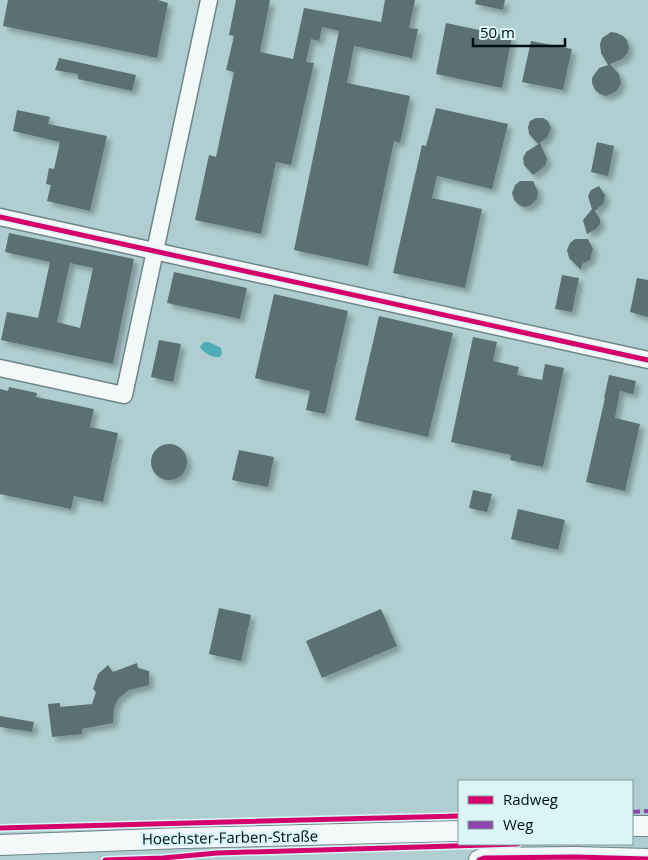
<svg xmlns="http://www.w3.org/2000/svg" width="648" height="860" font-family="'Open Sans',sans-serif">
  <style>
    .water { fill: #4dacb5 }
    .building { fill: #5a7074; fill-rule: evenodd; filter: url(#shadow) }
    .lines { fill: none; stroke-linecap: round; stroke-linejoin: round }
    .minor-casing { stroke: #6d8587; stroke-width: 19 }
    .major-casing { stroke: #6d8587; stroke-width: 22 }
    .minor { stroke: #f3f8f8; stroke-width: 16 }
    .major { stroke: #f3f8f8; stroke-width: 20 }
    .quiet { stroke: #8e44ad; stroke-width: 4; stroke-dasharray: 8 4; stroke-linecap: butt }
    .cycleway-casing { stroke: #daf4f7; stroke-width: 8 }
    .cycleway { stroke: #d6006c; stroke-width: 5 }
    .labels { text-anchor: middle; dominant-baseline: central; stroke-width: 5; stroke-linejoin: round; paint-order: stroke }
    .street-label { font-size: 15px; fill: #001012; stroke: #daf4f7 }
  </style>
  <defs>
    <filter id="shadow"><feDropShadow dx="4.5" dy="4.5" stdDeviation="2.5" flood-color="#0004"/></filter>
  </defs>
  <rect width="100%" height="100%" fill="#b0ced1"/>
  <!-- water -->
  <path class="water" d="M204 342H209L221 348 222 353 220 357C212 358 204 353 200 347Z"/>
  <!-- building -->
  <path class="building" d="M8 0H158L168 3 157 58 3 26Z
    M236 0H270L260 52 293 59 304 8 381 22 385 0H415L409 28 418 29 412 58 354 46 347 83 410 96 400 143 394 141 368 266 294 250 339 31 322 27 319 41 311 39 306 62 314 63 291 165 276 162 261 234 195 220 209 155 216 157 234 72 226 70 234 36 229 35Z
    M476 0H505L503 10 475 4Z
    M446 23 512 37 502 88 436 74Z
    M611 32 617 33 623 36 627 40 629 48 627 54 622 59 610 64 619 74 621 83 617 91 606 96 600 94 595 90 592 83V78L599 68 608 65 601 53 600 44 602 38Z
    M531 41 572 49 563 90 522 82Z
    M59 58 136 75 132 91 78 79V74L55 70Z
    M436 108 508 124 492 189 437 176 432 198 482 209 465 288 393 273 422 145 426 146Z
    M17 110 50 117 48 124 107 136 90 211 47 201 51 185 46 184 49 168 54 169 60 142 13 131Z
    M536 118H543L548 121 551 128 547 138 538 144 529 134 528 127 530 121Z
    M597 142 614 146 608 176 591 172Z
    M540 143 547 159 545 166 533 175 524 165 523 158 526 152Z
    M520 181H533L538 192 537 199 531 205 525 207 519 205 514 200 512 193 515 185Z
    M599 186 605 195 604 203 595 211 600 219V224L596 229 587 234 583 220 592 209 588 196 591 190Z
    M9 233 134 259 113 364 1 340 7 312 38 318 50 262 5 252ZM70 263 93 268 80 328 57 322Z
    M575 239H588L593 249 590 260 582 264 581 270 569 258 567 250 570 243Z
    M174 272 247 288 240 319 167 303Z
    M562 275 579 278 572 312 555 309Z
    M637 278 648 280V317L630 312Z
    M274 294 348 311 325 414 306 410 310 391 255 378Z
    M379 316 453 333 428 437 355 420Z
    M473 337 497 342 493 361 519 367 517 375 542 380 545 364 564 368 543 467 510 460 511 455 451 442Z
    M159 340 181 344 173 382 151 377Z
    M609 375 636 381 633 394 620 391 615 418 640 424 625 491 586 482 605 398H604Z
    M9 387 37 393 36 397 94 409 90 427 118 433 103 502 74 496 71 509 0 494V389L8 391Z
    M151 462a18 18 0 1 1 36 0a18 18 0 1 1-36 0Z
    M239 450 274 457 268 487 232 480Z
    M473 490 492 494 487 512 469 508Z
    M518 509 565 520 558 550 511 539Z
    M219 608 251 615 241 661 209 654Z
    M381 609 397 646 322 678 306 641Z
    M137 663 138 668 149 671V685L129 690 118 699 114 708 113 723 82 729V734L52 737 48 704 60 703V707L92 704 96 692 93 689 98 674 108 665 113 672Z
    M0 716 34 722 32 732 0 727Z"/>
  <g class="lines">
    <defs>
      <path id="minor" d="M0 217 648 360
        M0 368 124 395 209 0"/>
      <path id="major" d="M632 826H648
        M0 845 184 838 459 831
        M479 860 484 858 575 857 648 859"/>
    </defs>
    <!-- minor casing -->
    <use href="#minor" class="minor-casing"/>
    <!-- major casing -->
    <use href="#major" class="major-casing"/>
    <!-- minor -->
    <use href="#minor" class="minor"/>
    <!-- major -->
    <use href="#major" class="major"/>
    <!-- quiet -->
    <path class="quiet" d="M632 812 648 811"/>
    <defs>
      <path id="cycleway" d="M0 217 648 360
        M0 828 459 816
        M105 860 163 858 217 853 518 844
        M479 860 484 858 575 857 648 859"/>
    </defs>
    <!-- cycleway casing -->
    <use href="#cycleway" class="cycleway-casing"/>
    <!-- cycleway -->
    <use href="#cycleway" class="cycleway"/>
  </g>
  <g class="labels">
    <!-- street labels -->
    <g class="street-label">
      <text transform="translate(230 837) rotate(-1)">Hoechster-Farben-Straße</text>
    </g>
  </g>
  <!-- legend -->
  <rect x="458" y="780" width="175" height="65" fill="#daf4f7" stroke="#83999b"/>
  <rect x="468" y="796" width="25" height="8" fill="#d6006c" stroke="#83999b"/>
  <text x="503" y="805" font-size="15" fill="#001012">Radweg</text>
  <rect x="468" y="821" width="25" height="8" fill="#8e44ad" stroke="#83999b"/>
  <text x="503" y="830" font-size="15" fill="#001012">Weg</text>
  <!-- scale -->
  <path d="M473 38v8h92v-8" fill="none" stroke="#001012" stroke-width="2.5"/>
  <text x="480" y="38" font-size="15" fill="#001012" stroke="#daf4f7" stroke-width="4" paint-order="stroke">50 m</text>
</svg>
